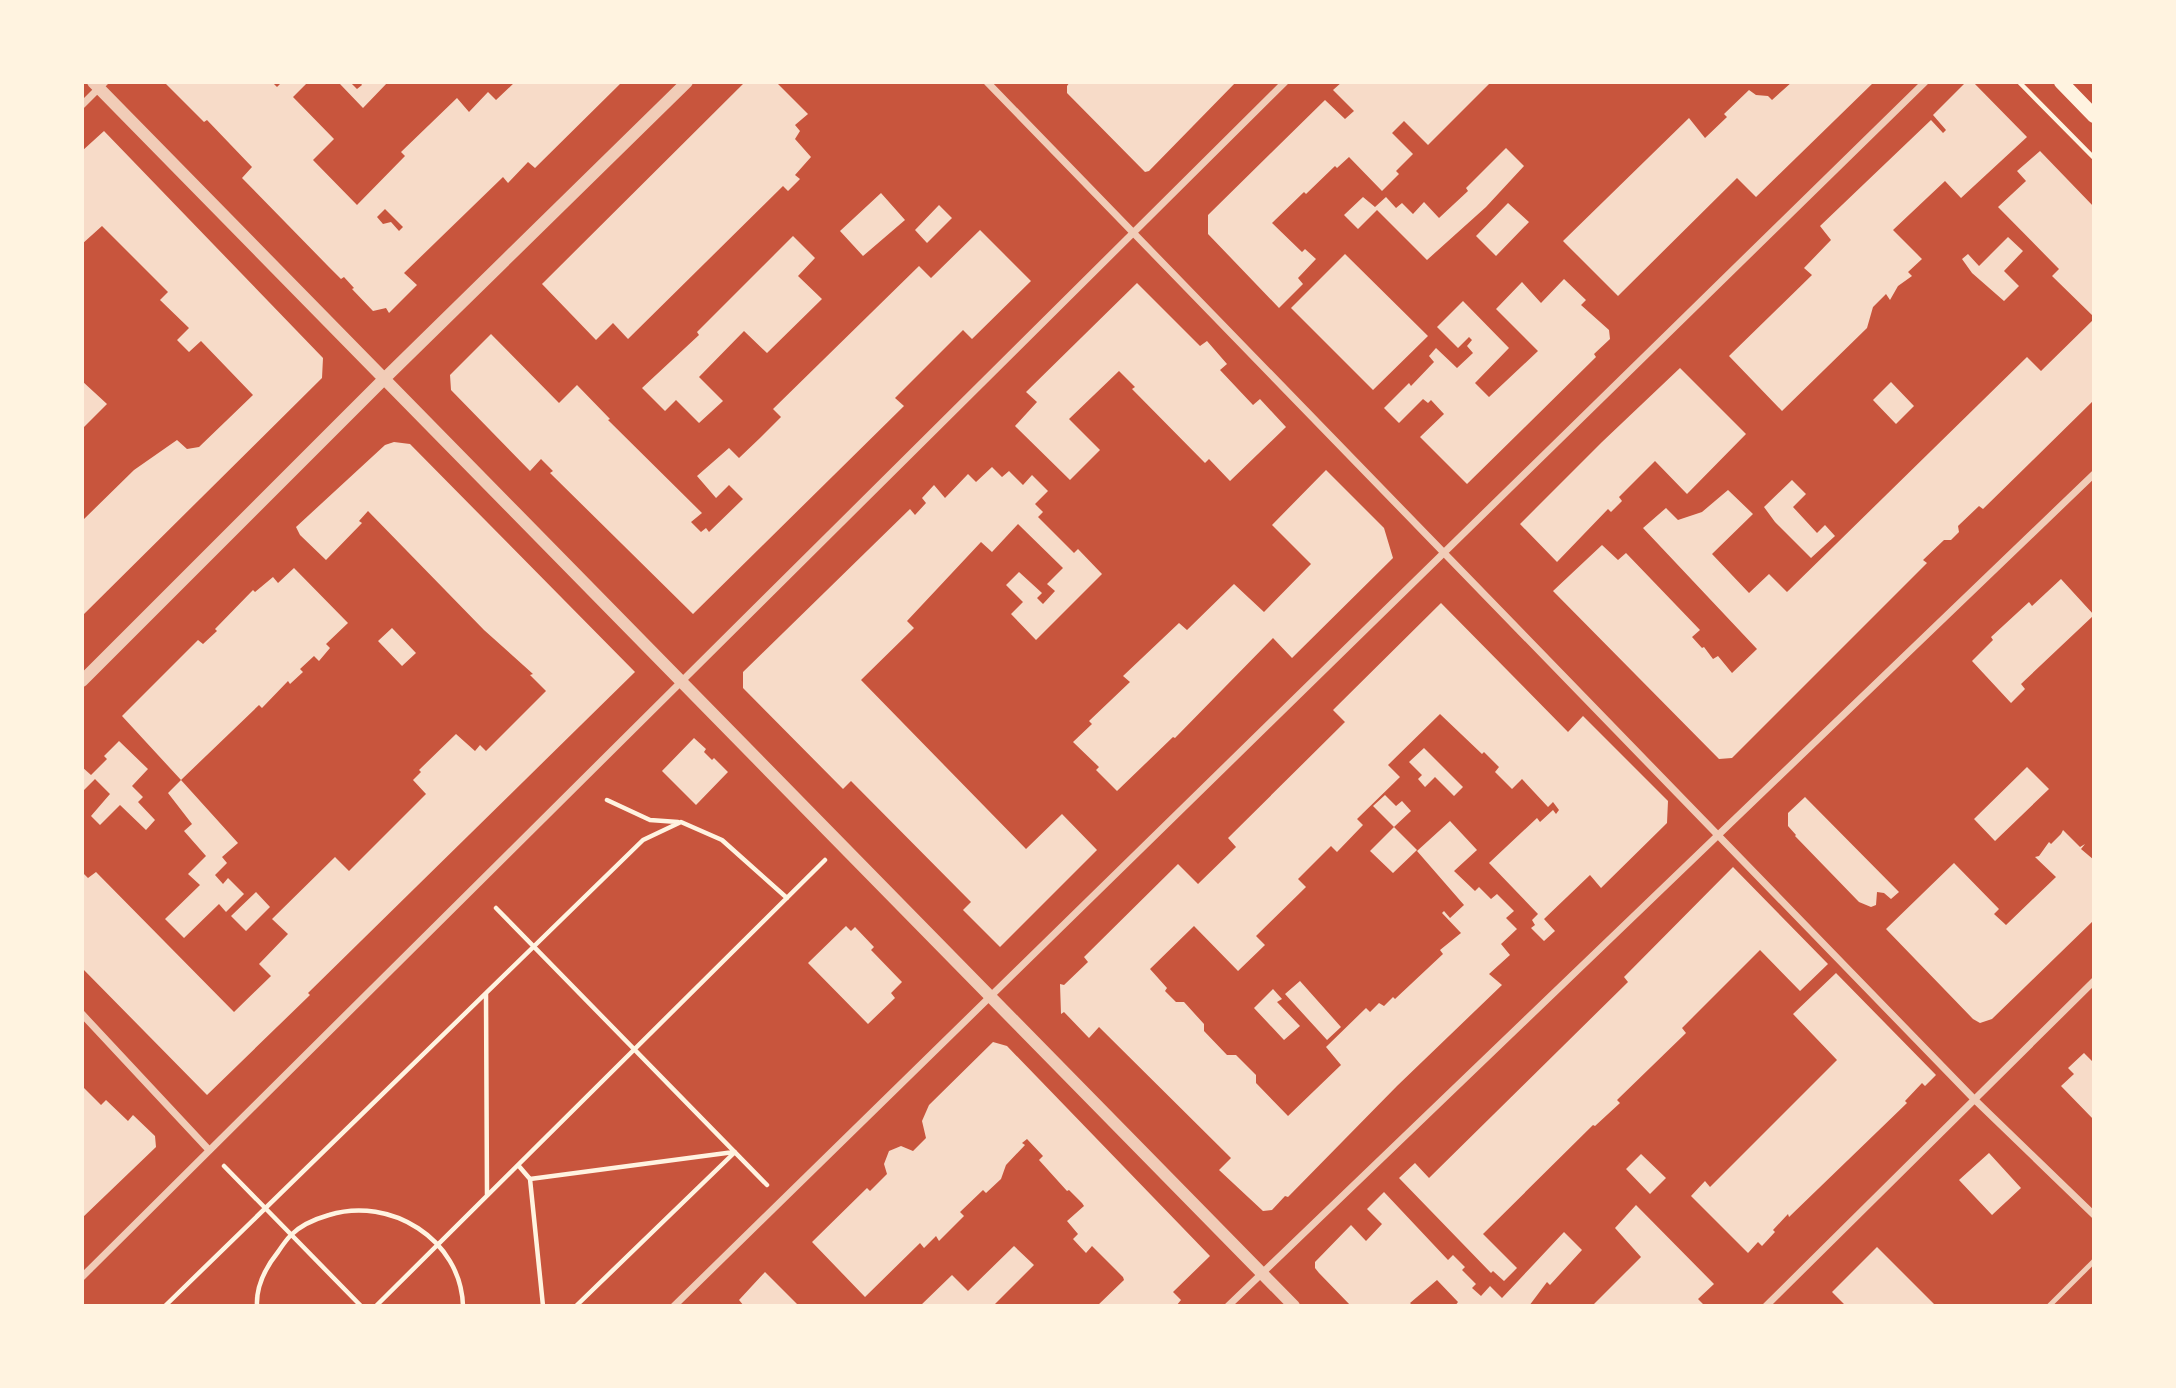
<svg xmlns="http://www.w3.org/2000/svg" width="2176" height="1388" font-family="'Exo 2',sans-serif">
  <style>
    .building { fill: #f7dbc8; fill-rule: evenodd }
    .lines { fill: none; stroke-linecap: round; stroke-linejoin: round }
    .path { stroke: #fff3e0; stroke-width: 4.5 }
    .service { stroke: #f1ccb7; stroke-width: 5 }
    .minor { stroke: #f1ccb7; stroke-width: 7 }
    .tertiary { stroke: #f1ccb7; stroke-width: 12 }
    .secondary { stroke: #fff3e0; stroke-width: 14 }
  </style>
  <rect width="100%" height="100%" fill="#c8553d"/>
  <!-- building -->
  <path class="building" d="M164 82H272L277 87 280 84 279 82H308L293 97 334 139 313 160 357 205 405 156 401 152 457 98 469 112 488 92 496 100 515 82H622L535 168 528 162 508 183 503 177 404 273 417 285 389 313 386 308 373 311 352 289 354 288 344 277 341 279 327 265 242 178 252 167 207 120 204 122ZM385 209 403 227 399 231 391 222 383 224 377 217Z
    M342 82H350L357 89 362 85 360 82H388L363 108 340 84Z
    M745 82H776L808 114 795 125 800 131 795 139 811 157 795 175 800 179 788 191 783 186 628 339 613 323 596 340 542 284Z
    M1070 82H1236L1149 171 1145 172 1067 93V86Z
    M1342 82H1491L1428 145 1404 121 1392 133 1413 154 1396 171 1399 174 1382 191 1349 157 1337 168 1335 166 1306 194 1304 192 1272 223 1302 252 1305 249 1316 259 1298 278 1303 284 1279 308 1208 234V215L1325 100 1345 119 1354 111 1333 90Z
    M1792 82H1874L1756 197 1737 178 1618 296 1563 241 1689 118 1705 138 1727 117 1724 114 1749 90 1756 95 1768 96 1772 100Z
    M1966 82H1973L2027 137 1961 198 1945 181 1893 230 1922 259 1908 272 1912 276 1898 286 1890 300 1886 294 1873 307 1867 328 1782 411 1729 356 1812 275 1804 268 1831 240 1820 226 1931 120 1943 133 1946 130 1933 115Z
    M104 131 323 358 322 378 82 616V521L134 470 177 440 187 449 199 447 253 395 201 341 189 352 177 340 189 328 160 300 168 292 102 226 82 244V151Z
    M1506 148 1524 166 1486 207 1427 260 1377 210 1358 229 1344 215 1363 197 1375 207 1386 197 1396 208 1402 203 1413 214 1424 202 1439 218 1468 191 1466 188Z
    M2040 151 2094 207V317L2052 276 2059 269 1998 207 2026 181 2017 171Z
    M881 193 905 220 863 256 840 231Z
    M1508 203 1529 222 1496 256 1476 236Z
    M939 205 952 218 927 243 915 230Z
    M980 230 1031 281 972 339 963 330 895 398 904 406 693 614 550 473 553 471 541 459 530 471 451 390 450 375 491 334 559 403 577 385 610 419 608 420 702 513 691 522 701 532 706 528 709 532 743 499 729 485 716 498 697 476 729 448 739 458 760 438 781 417 773 409 919 266 931 278Z
    M793 236 815 258 798 276 822 299 767 353 744 331 699 377 723 401 699 423 676 400 665 411 642 388 699 335 697 332Z
    M2008 237 2023 251 2004 271 2019 286 2004 301 1972 273 1962 259 1968 254 1979 266Z
    M1345 254 1428 336 1373 390 1291 308Z
    M1564 279 1586 300 1581 305 1609 330 1610 339 1594 354 1596 357 1467 484 1420 437 1444 414 1431 400 1428 403 1423 399 1399 423 1384 408 1409 383 1411 386 1434 362 1429 356 1436 348 1457 368 1473 353 1467 346 1472 340 1469 337 1458 348 1437 327 1463 301 1509 348 1475 383 1489 397 1538 351 1496 309 1522 282 1541 303Z
    M1137 283 1200 346 1207 341 1227 364 1220 370 1253 405 1260 399 1286 427 1230 481 1209 459 1205 463 1132 389 1135 387 1119 371 1069 419 1100 450 1070 480 1015 426 1037 402 1026 392Z
    M2094 319V400L1983 509 1979 506 1958 526 1959 532 1951 540H1944L1923 560 1927 563 1732 758 1719 759 1553 591 1602 545 1618 560 1626 553 1700 630 1692 637 1702 648 1704 647 1713 659 1718 656 1732 673 1757 649 1643 528 1666 508 1678 520 1702 512 1728 490 1753 514 1712 554 1749 593 1769 574 1787 592 2027 357 2041 371Z
    M1680 368 1746 434 1687 494 1655 461 1619 497 1622 501 1611 512 1608 509 1557 562 1520 524 1602 442Z
    M82 381 107 404 82 429Z
    M1891 382 1914 406 1896 424 1873 400Z
    M394 442 410 444 635 672 308 993 310 995 207 1095 82 968V872L88 878 96 872 234 1012 271 976 259 964 288 934 272 919 335 857 349 871 426 794 413 780 421 772 419 770 456 734 475 751 480 745 486 751 546 691 530 675 533 674 484 630 368 511 359 521 362 523 326 560 300 535 296 527 385 445Z
    M992 467 1002 477 1009 471 1023 485 1032 475 1048 491 1035 504 1043 512 1038 517 1074 553 1078 549 1102 574 1036 640 1011 614 1023 602 1006 585 1019 572 1042 593 1037 598 1043 604 1055 591 1047 584 1063 568 1018 524 992 552 981 542 907 621 914 628 861 680 1026 849 1062 814 1097 850 1000 947 963 910 971 902 851 781 843 789 743 688V672L910 509 915 515 926 503 922 498 934 485 945 498 968 474 976 482Z
    M1326 470 1384 528 1393 558 1292 658 1273 638 1175 738 1173 737 1117 791 1096 770 1099 767 1073 742 1092 724 1089 721 1130 682 1123 676 1179 623 1187 630 1234 584 1264 612 1311 564 1272 525Z
    M1792 480 1806 494 1793 507 1817 533 1825 525 1835 536 1811 558 1775 522 1764 507Z
    M294 568 348 623 326 644 330 648 319 661 314 656 300 669 303 672 290 684 288 681 262 708 259 705 181 780 122 716 198 640 203 644 217 631 215 629 253 590 255 592 273 577 278 583Z
    M2061 579 2094 615 2021 684 2025 689 2011 703 1972 661 1993 640 1991 637 2029 602 2032 606Z
    M1441 603 1568 732 1583 716 1668 801 1667 823 1601 888 1590 875 1544 919 1555 931 1544 941 1531 928 1535 925 1532 920 1538 914 1489 863 1537 818 1540 822 1553 810 1556 814 1559 810 1553 802 1548 807 1522 779 1512 789 1495 772 1499 767 1484 752 1482 754 1440 714 1388 765 1400 777 1357 819 1363 825 1337 852 1331 846 1298 879 1306 887 1256 936 1265 945 1238 971 1194 926 1150 969 1167 988 1165 991 1176 1002H1184L1204 1024V1031L1227 1055H1236L1256 1075V1083L1288 1116 1341 1065 1326 1047 1366 1008 1370 1012 1379 1003 1384 1006 1393 997 1395 999 1443 954 1440 950 1461 933 1442 913 1444 911 1450 918 1464 905 1417 851 1450 821 1477 850 1454 871 1475 891 1479 887 1491 899 1497 894 1514 911 1506 918 1517 929 1501 944 1510 955 1489 974 1502 985 1397 1086 1288 1197 1285 1196 1272 1210 1263 1211 1219 1170 1231 1158 1099 1027 1089 1038 1064 1012 1061 1014 1060 984 1064 985 1088 962 1084 957 1178 864 1198 884 1236 847 1228 838 1345 722 1333 710Z
    M392 628 416 653 402 666 378 641Z
    M694 738 706 749 704 752 712 760 714 758 728 772 696 805 662 771Z
    M119 741 148 769 132 786 143 797 138 802 155 820 146 830 120 805 100 825 91 816 110 794 95 779 82 792V767L91 775 107 759 104 756Z
    M1424 748 1463 787 1454 796 1435 777 1425 787 1418 779 1422 775 1409 762Z
    M2027 767 2049 789 1995 841 1974 819Z
    M181 780 238 843 222 857 227 863 215 875 223 884 228 878 244 894 226 912 219 904 184 938 165 919 200 885 188 874 206 856 184 831 192 824 168 793Z
    M1385 795 1396 806 1402 801 1411 811 1394 827 1417 850 1393 873 1370 851 1394 827 1373 806Z
    M1805 797 1899 892 1891 899 1884 893 1877 892 1876 905 1871 907 1859 902 1795 836 1796 835 1788 826V813Z
    M2063 830 2080 847 2085 844 2081 849 2094 860V920L1992 1019 1980 1023 1973 1019 1886 929 1954 863 1999 909 1994 914 2006 925 2056 877 2035 857 2039 856 2049 842 2051 844 2061 834Z
    M1733 867 1828 964 1800 991 1760 950 1682 1028 1686 1033 1617 1100 1620 1103 1595 1126 1593 1125 1483 1234 1517 1268 1504 1281 1493 1271 1491 1273 1399 1178 1415 1163 1429 1178 1628 982 1624 977Z
    M256 892 270 907 246 931 231 916Z
    M846 926 851 931 855 927 874 947 871 950 902 982 891 993 895 998 868 1024 808 963Z
    M1836 973 1936 1075 1925 1086 1922 1083 1905 1101 1907 1103 1789 1217 1788 1214 1773 1230 1775 1232 1762 1246 1758 1242 1748 1253 1691 1196 1705 1181 1710 1187 1837 1060 1793 1014Z
    M1300 981 1341 1027 1327 1040 1285 994Z
    M1273 989 1282 999 1277 1002 1300 1026 1284 1040 1254 1008Z
    M993 1042 1007 1046 1210 1256 1173 1292 1181 1300 1176 1306H1097L1124 1280 1123 1277 1092 1246 1086 1253 1073 1239 1078 1234 1067 1221 1084 1206 1082 1203 1069 1190 1067 1191 1039 1160 1043 1156 1027 1139 1022 1143 1025 1145 1006 1165 1001 1179 986 1193 983 1190 960 1212 964 1216 939 1241 936 1236 924 1248 920 1243 865 1297 812 1242 867 1188 870 1191 887 1174 884 1164 889 1151 901 1146 913 1151 926 1138 922 1121 929 1105Z
    M2084 1053 2094 1063V1120L2061 1086 2074 1074 2068 1068Z
    M82 1086 101 1105 106 1100 128 1121 133 1115 155 1136 156 1147 82 1218Z
    M1989 1153 2021 1188 1992 1215 1959 1180Z
    M1641 1154 1666 1178 1650 1194 1626 1169Z
    M1384 1192 1448 1260 1453 1255 1465 1267 1462 1270 1476 1284 1472 1288 1481 1296 1490 1286 1502 1298 1564 1232 1582 1250 1550 1285 1547 1282 1529 1306H1455L1458 1302 1437 1280 1410 1303 1413 1306H1351L1319 1273 1315 1268V1262L1351 1225 1366 1241 1382 1224 1367 1209Z
    M1636 1205 1714 1284 1698 1299 1705 1306H1592L1641 1257 1615 1228Z
    M1014 1246 1034 1265 993 1306H920L952 1275 968 1291Z
    M1877 1247 1936 1306H1846L1832 1292Z
    M765 1272 799 1306H744L739 1300Z"/>
  <g class="lines">
    <!-- path -->
    <path class="path" d="M2019 82 2094 158
      M607 800 650 820 678 822
      M496 908 767 1185
      M486 994 487 1195
      M518 1165 530 1179 543 1306
      M224 1166 361 1306
      M530 1179 734 1152
      M165 1306 643 840 681 822 722 840 787 898
      M257 1306C256 1286 266 1267 278 1252 282 1246 286 1240 291 1235 301 1225 315 1219 329 1215 390 1196 461 1239 463 1306
      M376 1306 825 860
      M576 1306 735 1152"/>
    <!-- service -->
    <path class="service" d="M2049 1306 2094 1261"/>
    <!-- minor -->
    <path class="minor" d="M987 82 1974 1099 2094 1215
      M82 105 105 82
      M82 1014 209 1150
      M82 1277 1285 82
      M674 1306 1925 82
      M1228 1306 2094 474
      M1766 1306 2094 981"/>
    <!-- tertiary -->
    <path class="tertiary" d="M93 82 1294 1306
      M82 681 384 379 687 82"/>
    <!-- secondary -->
    <path class="secondary" d="M2061 82 2094 116"/>
  </g>
  <!-- border -->
  <rect width="2176" height="1388" fill="none" stroke="#fff3e0" stroke-width="168"/>
</svg>
